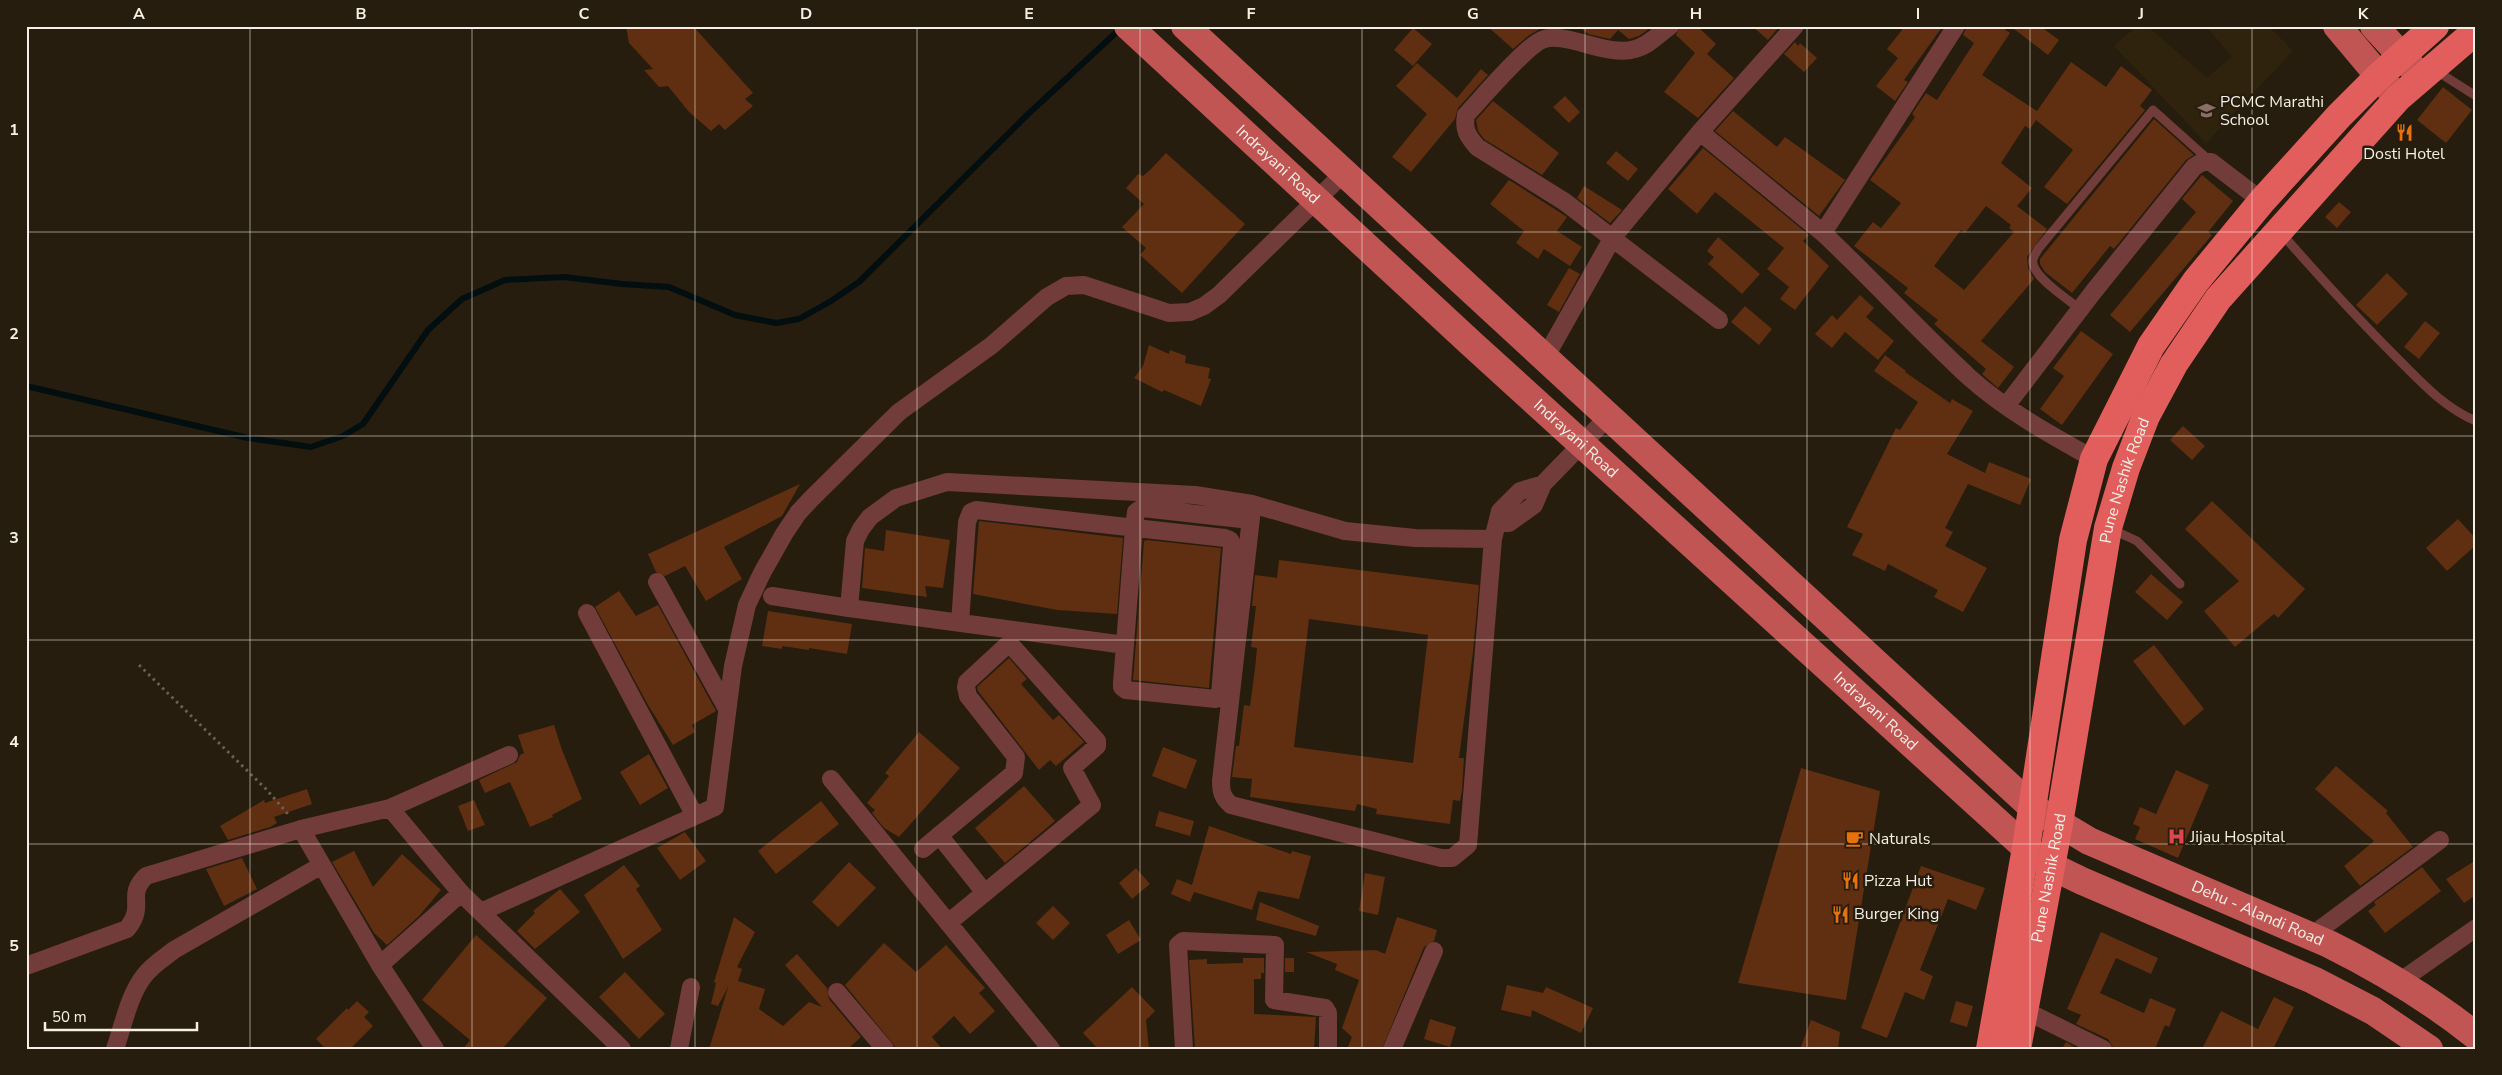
<svg xmlns="http://www.w3.org/2000/svg" width="2502" height="1075" font-family="'Nunito Sans',sans-serif">
  <style>
    .built { fill: #30230e }
    .lines { fill: none; stroke-linecap: round; stroke-linejoin: round }
    .stream { stroke: #020e0f; stroke-width: 6 }
    .building { fill: #602e10; fill-rule: evenodd }
    .path { stroke: #696154; stroke-width: 3; stroke-dasharray: 2.5 4; stroke-linecap: butt }
    .lane { stroke: #713c3a; stroke-width: 9 }
    .street { stroke: #713c3a; stroke-width: 18 }
    .primary { stroke: #c15553; stroke-width: 28 }
    .highway { stroke: #e15e5d; stroke-width: 28 }
    .grid { fill: none; stroke: #f5efe5; stroke-width: 1; stroke-opacity: 0.55 }
    .labels { text-anchor: middle; dominant-baseline: central; stroke-width: 5; stroke-linejoin: round; paint-order: stroke }
    .poi-label { font-size: 16px; fill: #f5efe5; stroke: #261d0e; text-anchor: start }
    .street-label { font-size: 16px; fill: #f5efe5; stroke: #261d0e }
    .neatline { fill: none; stroke: #f5efe5; stroke-width: 2 }
    .grid-label { font-size: 16px; text-anchor: middle; font-weight: bold; fill: #f5efe5 }
  </style>
  <rect width="100%" height="100%" fill="#261d0e"/>
  <!-- built -->
  <path class="built" d="M2137 26H2147L2207 78 2232 57 2206 26H2268L2293 51 2206 143 2114 46Z"/>
  <g class="lines">
    <!-- stream -->
    <path class="stream" d="M26 386 248 438 311 447 343 436 363 424 428 330 462 299 505 280 564 277 622 284 669 287 735 315 776 323 799 319 831 301 859 282 1026 116 1121 28"/>
  </g>
  <!-- building -->
  <path class="building" d="M626 26H693L753 93 745 99 753 106 725 130 719 124 711 131 689 112 668 86 659 87 644 70 653 69 629 43Z
    M1487 26H1545L1528 36 1513 49Z
    M1579 26H1653L1639 36 1629 39 1618 30 1610 39 1588 34Z
    M1680 26H1697L1716 44 1707 54 1734 78 1698 118 1664 92 1695 53 1676 35Z
    M1752 26H1778L1779 27 1768 40Z
    M1905 26H1943L1904 80 1908 82 1895 101 1876 86 1898 58 1887 49Z
    M1967 26H2000L2010 33 1982 75 2037 111 2071 62 2106 87 2121 66 2152 90 2140 106 2145 110 2067 204 2044 187 2073 150 2036 120 2030 129 2025 126 2001 163 2032 188 2017 206 2047 229 2027 257 2028 268 2034 279 1981 341 2014 367 1998 388 1982 374 1986 369 1934 324 1938 320 1904 293 1908 288 1854 246 1873 222 1881 228 1901 203 1870 180 1915 117 1912 114 1926 93 1937 100 1974 43 1963 35ZM1986 206 2011 225 2009 228 2014 232 1964 290 1934 266 1961 230 1965 233Z
    M2010 26H2040L2059 40 2048 55Z
    M1413 28 1432 44 1413 66 1394 50Z
    M1795 42 1798 46 1800 43 1817 58 1804 72 1784 54Z
    M1417 63 1457 98 1481 69 1488 75 1458 108 1455 119 1411 172 1392 157 1427 114 1396 86Z
    M2443 87 2472 110 2446 143 2417 120Z
    M1565 96 1580 112 1569 123 1553 107Z
    M1493 101 1559 153 1542 175 1484 139 1478 131 1476 120Z
    M1733 111 1777 147 1785 137 1845 180 1819 216 1715 131Z
    M2154 119 2194 155 2186 160 2114 249 2110 246 2072 293 2045 272 2040 264V259Z
    M1703 148 1809 235 1803 241 1829 266 1795 310 1780 299 1789 287 1767 269 1784 248 1715 192 1697 214 1668 189Z
    M1616 151 1638 169 1628 181 1606 163Z
    M1166 153 1245 224 1182 293 1140 255 1146 248 1122 227 1144 204 1126 188 1138 174 1143 176 1151 169Z
    M2202 175 2233 201 2208 232 2212 235 2130 332 2110 315 2196 212 2182 199Z
    M1509 180 1567 217 1557 231 1582 247 1570 266 1544 249 1538 259 1516 243 1524 231 1490 204Z
    M1584 186 1622 210 1610 223 1577 198Z
    M2339 202 2351 212 2337 228 2325 217Z
    M1718 237 1760 274 1742 294 1708 264 1714 257 1707 251Z
    M1569 268 1580 274 1559 312 1547 305Z
    M2387 273 2408 294 2377 325 2356 305Z
    M1860 295 1874 308 1866 317 1894 341 1878 360 1845 332 1832 348 1815 334 1832 315 1837 320Z
    M1745 306 1772 329 1759 345 1731 322Z
    M2425 321 2440 333 2419 359 2404 347Z
    M2081 331 2113 354 2062 425 2040 409 2064 376 2053 368Z
    M1149 345 1169 354 1170 350 1186 356 1185 363 1210 368 1208 378 1211 379 1201 406 1164 390 1162 392 1134 378 1143 366Z
    M1885 355 1906 371 1905 372 1950 403 1952 399 1973 411 1947 454 1985 473 1989 462 2031 479 2020 505 1968 484 1945 528 1953 532 1945 546 1987 568 1963 612 1934 597 1938 590 1888 564 1885 571 1852 555 1863 534 1847 527 1896 428 1900 430 1918 402 1874 371Z
    M2183 426 2205 446 2192 460 2170 440Z
    M800 484 782 516 724 547 742 579 706 601 685 566 665 576 656 572 648 554Z
    M2212 501 2305 589 2278 618 2274 614 2235 647 2204 611 2239 581 2185 529Z
    M2458 519 2476 539V545L2447 571 2426 548Z
    M979 521 1123 538 1117 614 1057 610 973 594Z
    M886 530 950 540 943 588 925 586 927 597 862 588 865 548 884 551Z
    M1147 540 1221 548 1209 688 1133 680 1144 541Z
    M1279 560 1479 585 1473 652 1459 758H1464L1462 791 1460 801 1453 800 1450 824 1376 814 1377 809 1357 804 1355 811 1250 797 1252 779 1232 777 1236 746H1239L1244 705 1250 706 1255 669 1257 648 1251 647 1256 606H1252L1255 575 1277 578ZM1309 619 1428 635 1413 763 1294 747Z
    M2151 574 2183 602 2167 620 2135 592Z
    M619 591 636 616 658 605 716 711 692 725 695 732 673 745 648 705 595 607Z
    M768 611 852 624 847 654 809 648V650L782 646V649L762 646Z
    M2154 645 2204 709 2184 726 2133 661Z
    M1009 658 1027 679 1021 684 1053 720 1059 715 1084 742 1056 766 1050 760 1039 770 978 691 977 687Z
    M554 725 562 750 582 799 552 815 553 817 530 827 510 782 485 793 479 780 517 762 520 755 524 753 518 735Z
    M919 732 960 768 899 837 884 828 872 813 875 810 867 803 889 776 885 773Z
    M1163 747 1197 760 1186 789 1152 776Z
    M649 754 668 788 640 805 620 772Z
    M2336 766 2388 811 2386 813 2413 847 2360 886 2344 866 2374 841 2315 789Z
    M1801 768 1880 791 1846 1000 1738 983Z
    M2176 770 2209 785 2178 858 2135 839 2140 827 2133 824 2140 807 2156 814Z
    M1024 786 1055 821 1005 863 975 828Z
    M307 789 312 804 274 817 277 823 270 827 228 840 220 826 264 800 265 803Z
    M474 800 485 825 468 831 458 806Z
    M821 801 839 824 776 874 758 851Z
    M1159 811 1194 821 1190 836 1155 826Z
    M1209 826 1291 854 1292 851 1311 856 1299 899 1258 891 1252 910 1194 892 1190 902 1171 894 1177 879 1192 885Z
    M685 832 706 861 680 880 657 848Z
    M354 851 373 887 402 854 441 890 419 916 387 945 374 933 332 862Z
    M242 858 257 889 224 906 206 869Z
    M2476 860V895L2464 903 2446 879Z
    M849 862 876 888 838 927 812 902Z
    M624 865 640 886 636 889 662 930 623 959 584 895Z
    M1921 866 1985 888 1976 910 1948 899 1920 970 1933 976 1924 1000 1905 992 1887 1038 1861 1028Z
    M2422 867 2441 891 2385 933 2368 911 2376 905 2374 902Z
    M1136 868 1150 884 1132 899 1119 883Z
    M1365 873 1385 877 1378 915 1359 911Z
    M560 889 580 912 535 949 517 931 535 913 533 911Z
    M1260 902 1319 926 1316 936 1256 920Z
    M1053 906 1070 923 1053 940 1036 923Z
    M734 917 755 932 737 967 742 969 738 981 765 989 759 1009 783 1026 809 1002 822 1007 785 965 797 954 827 988 829 999 861 1037 848 1049H709L728 987 718 1006 711 1004 716 983 714 982Z
    M1397 917 1437 930 1434 941 1424 947 1382 1049H1347L1352 1037 1342 1028 1359 980 1335 970 1337 964 1306 952 1376 950 1385 954Z
    M1129 920 1141 940 1118 954 1106 935Z
    M2101 932 2158 958 2151 974 2116 958 2100 993 2144 1013 2150 998 2176 1009 2169 1027 2165 1025 2155 1049H2114L2108 1039 2076 1024 2081 1015 2067 1009Z
    M476 935 547 998 502 1049H463L470 1040 422 1000Z
    M884 943 916 972 946 945 985 988 979 993 995 1011 970 1034 954 1016 932 1037 942 1049H897L845 985Z
    M1243 958H1264V973H1261V979H1254V1014L1316 1017 1314 1049H1195L1189 960 1207 959V964L1243 963Z
    M1285 958H1294V972H1285Z
    M625 972 665 1014 639 1039 599 997Z
    M1507 985 1543 993 1546 987 1593 1008 1581 1033 1532 1010 1531 1017 1501 1010Z
    M1132 987 1155 1011 1146 1020 1149 1049H1098L1083 1033Z
    M2274 997 2294 1007 2273 1049H2202L2221 1011 2258 1029Z
    M357 1001 369 1012 364 1017 373 1026 350 1049H326L316 1039 347 1008 348 1010Z
    M1956 1001 1973 1006 1967 1027 1950 1022Z
    M1430 1019 1456 1027 1450 1047 1424 1039Z
    M1811 1020 1840 1032 1838 1049H1800Z
    M2066 1042 2078 1049H2062Z"/>
  <g class="lines">
    <!-- path -->
    <path class="path" d="M139 665 266 789 288 814"/>
    <!-- lane -->
    <path class="lane" d="M2435 70 2476 96
      M2281 233C2318 275 2356 317 2396 357 2420 381 2444 408 2476 421
      M2080 309C2069 300 2029 275 2033 259 2034 256 2037 251 2039 248L2153 110 2210 161
      M2111 529 2137 541 2180 584"/>
    <!-- street -->
    <path class="street" d="M1670 26C1659 34 1648 46 1635 49 1607 58 1564 30 1542 40 1525 47 1481 99 1466 115 1463 130 1468 136 1477 147L1565 202 1719 320
      M1956 26 1823 233C1873 280 1919 331 1970 378 2007 411 2051 435 2094 459
      M1700 132 1823 233
      M1545 358 1613 237 1700 132 1795 26
      M2006 406 2094 291 2194 167 2202 162H2211L2262 201
      M1252 509 1221 781C1221 793 1223 798 1231 805L1441 858H1452L1468 845 1493 539
      M1498 522 1509 523 1534 505 1543 484 1609 416
      M657 582 727 709
      M772 596 849 608 855 541 861 529 870 517 896 498 947 482 1195 495 1252 504 1345 531 1415 538 1493 539 1500 511 1520 491 1543 484
      M849 608 1125 645
      M587 613 695 816
      M960 623 967 522 971 512 976 510 1225 538 1230 540 1232 545 1220 695 1216 699 1126 690 1122 687V683L1134 528 1136 512 1142 508 1250 520
      M831 779 1051 1049
      M390 808 509 755
      M301 829 380 965 435 1049
      M939 835 985 893
      M923 849 1014 773 1016 757 968 696 966 687 967 682 1006 646 1011 645 1097 741V746L1072 768 1092 805 948 923
      M481 912 715 807 733 666 747 605 762 573 784 534 798 513 812 498 899 412 992 345 1047 297 1066 286 1084 285 1169 313 1190 312 1204 306 1219 295 1345 172
      M2311 936 2440 840
      M380 965 461 893
      M26 966 127 929C147 904 125 897 146 876L301 829 390 808 461 893 622 1049
      M2399 982 2476 928
      M837 992 885 1049
      M2024 1010 2103 1049
      M115 1049C123 1026 129 995 144 976 152 965 164 958 174 950L322 865
      M679 1049 691 987
      M1184 1049 1178 945 1183 941 1275 945 1274 1000 1325 1008 1328 1013V1049
      M1392 1049 1434 951"/>
    <!-- primary -->
    <g class="primary">
      <path id="s1" d="M1128 26 1474 346 2026 848 2051 866 2082 881 2313 980 2373 1011 2429 1049"/>
      <path id="s2" d="M1185 26 2032 807 2089 841 2329 944C2381 970 2431 1000 2476 1036"/>
      <path d="M2337 26 2395 95"/>
      <path d="M2374 26 2420 76"/>
    </g>
    <!-- highway -->
    <g class="highway">
      <path d="M1990 1049 2026 848 2073 540 2094 459 2151 346 2196 281 2262 201 2339 116 2379 76 2435 26"/>
      <path id="s3" d="M2017 1049 2059 824 2108 528 2126 468 2146 416 2174 364 2218 299 2398 98 2476 31"/>
    </g>
  </g>
  <!-- grid -->
  <path class="grid" d="M250 26V1049M472 26V1049M695 26V1049M917 26V1049M1140 26V1049M1362 26V1049M1585 26V1049M1807 26V1049M2030 26V1049M2252 26V1049M26 232H2476M26 436H2476M26 640H2476M26 844H2476"/>
  <!-- icons -->
  <defs>
    <symbol id="school-bare" viewBox="-9 -9 18 18"><path d="M0-5L7-2L0 1L-7-2ZM-4 1L0 2.5L4 1V4Q0 6-4 4Z" fill="#8d6e63" stroke="#261d0e" stroke-width="2.5" paint-order="stroke"/></symbol>
    <symbol id="restaurant-bare" viewBox="-9 -9 18 18"><path d="M-5-6h1v4h1v-4h1v4h1v-4h1v5L-1.5 .5V6h-2V.5L-5-1ZM5-6V6H3V1.5H1.5Q1.5-4 5-6Z" fill="#e8710a" stroke="#261d0e" stroke-width="2.5" paint-order="stroke"/></symbol>
    <symbol id="hospital-bare" viewBox="-9 -9 18 18"><path d="M-5-5h3v3.5h4V-5h3V5h-3V1.5h-4V5h-3Z" fill="#e0444e" stroke="#261d0e" stroke-width="2.5" paint-order="stroke"/></symbol>
    <symbol id="cafe-bare" viewBox="-9 -9 18 18"><path d="M-5.5-4.5H6V0H3Q3 3.5 0 3.5H-2.5Q-5.5 3.5-5.5 0ZM3-3.2v2h1.7v-2ZM-6 4.5H4V6H-6Z" fill="#e8710a" stroke="#261d0e" stroke-width="2.5" paint-order="stroke"/></symbol>
  </defs>
  <g fill-rule="evenodd">
    <use href="#school-bare" x="2194" y="98" width="25" height="25"/>
    <use href="#restaurant-bare" x="2392" y="120" width="25" height="25"/>
    <use href="#hospital-bare" x="2164" y="824" width="25" height="25"/>
    <use href="#cafe-bare" x="1842" y="826" width="25" height="25"/>
    <use href="#restaurant-bare" x="1838" y="868" width="25" height="25"/>
    <use href="#restaurant-bare" x="1828" y="902" width="25" height="25"/>
  </g>
  <g class="labels">
    <!-- poi labels -->
    <g class="poi-label">
      <text x="2220" y="102">PCMC Marathi<tspan x="2220" dy="18">School</tspan></text>
      <text x="2404" y="154" text-anchor="middle">Dosti Hotel</text>
      <text x="2190" y="837">Jijau Hospital</text>
      <text x="1869" y="839">Naturals</text>
      <text x="1864" y="881">Pizza Hut</text>
      <text x="1854" y="914">Burger King</text>
    </g>
    <!-- street labels -->
    <g class="street-label">
      <text stroke="none"><textPath href="#s1" startOffset="204">Indrayani Road</textPath></text>
      <text stroke="none"><textPath href="#s1" startOffset="609">Indrayani Road</textPath></text>
      <text stroke="none"><textPath href="#s3" startOffset="579">Pune Nashik Road</textPath></text>
      <text stroke="none"><textPath href="#s1" startOffset="1014">Indrayani Road</textPath></text>
      <text stroke="none"><textPath href="#s3" startOffset="174">Pune Nashik Road</textPath></text>
      <text stroke="none"><textPath href="#s2" startOffset="1402">Dehu - Alandi Road</textPath></text>
    </g>
  </g>
  <!-- border -->
  <rect width="2502" height="1075" fill="none" stroke="#261d0e" stroke-width="55"/>
  <!-- scale -->
  <path d="M45 1022v8h152v-8" fill="none" stroke="#f5efe5" stroke-width="2.5"/>
  <text x="52" y="1022" font-size="15" fill="#f5efe5" stroke="#261d0e" stroke-width="4" paint-order="stroke">50 m</text>
  <rect x="28" y="28" width="2446" height="1020" class="neatline"/>
  <g class="grid-label">
    <text x="139" y="19">A</text>
    <text x="361" y="19">B</text>
    <text x="584" y="19">C</text>
    <text x="806" y="19">D</text>
    <text x="1029" y="19">E</text>
    <text x="1251" y="19">F</text>
    <text x="1473" y="19">G</text>
    <text x="1696" y="19">H</text>
    <text x="1918" y="19">I</text>
    <text x="2141" y="19">J</text>
    <text x="2363" y="19">K</text>
    <text x="14" y="135">1</text>
    <text x="14" y="339">2</text>
    <text x="14" y="543">3</text>
    <text x="14" y="747">4</text>
    <text x="14" y="951">5</text>
  </g>
</svg>
